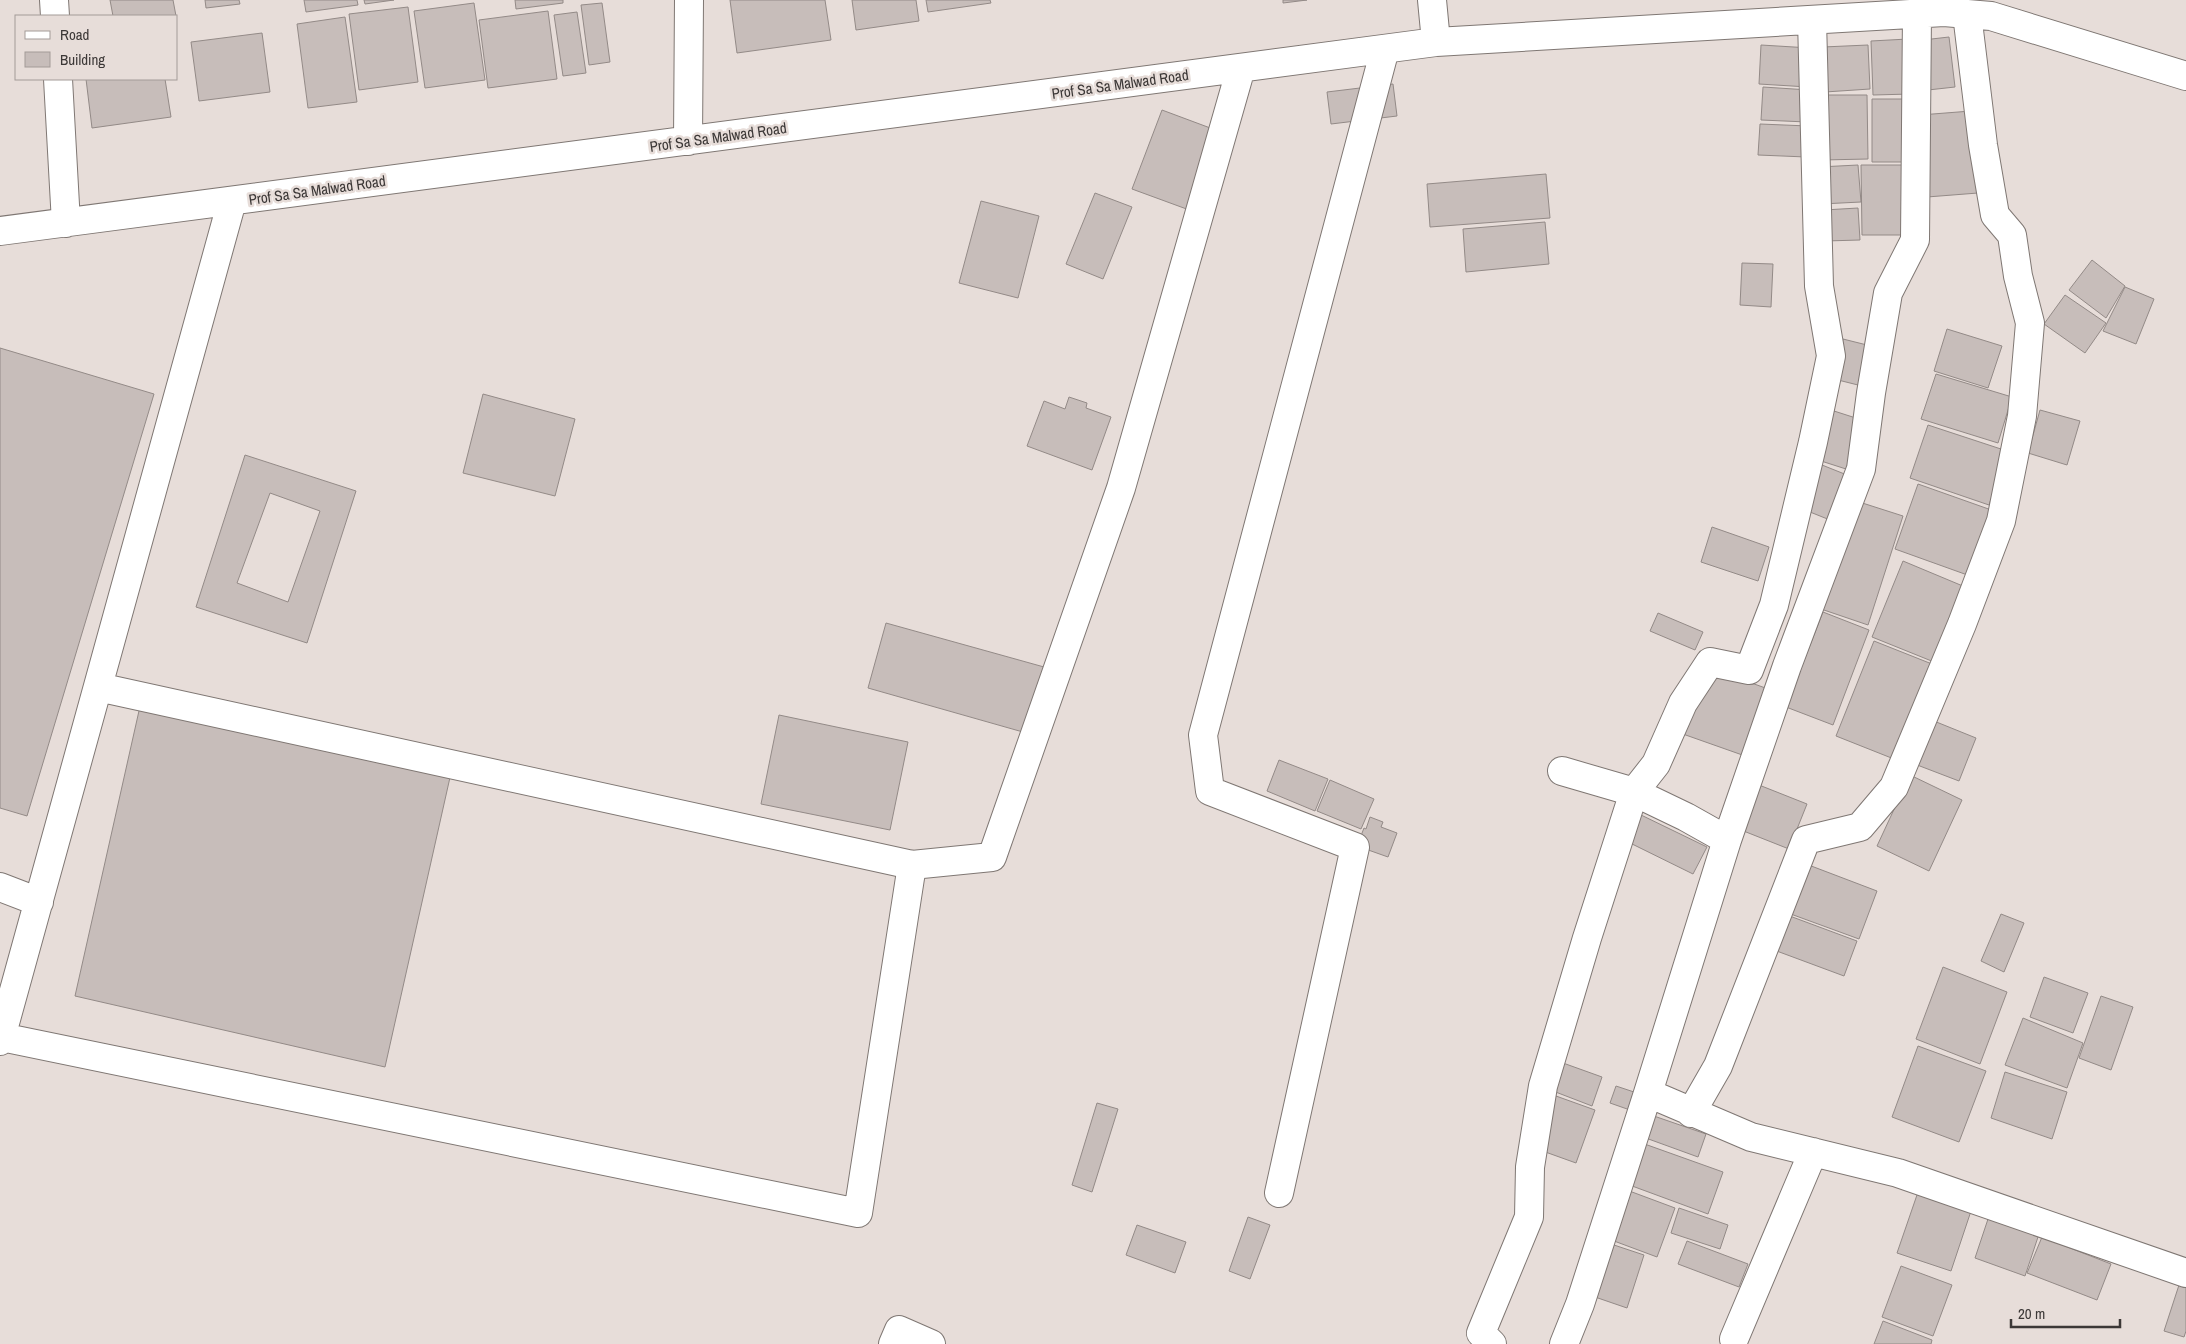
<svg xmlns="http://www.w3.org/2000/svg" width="2186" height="1344" font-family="'Archivo Narrow',sans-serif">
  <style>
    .building { fill: #c7bdba; stroke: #938a87; fill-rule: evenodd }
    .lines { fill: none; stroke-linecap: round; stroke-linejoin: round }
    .minor-casing { stroke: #7f7773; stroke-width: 30 }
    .minor { stroke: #fff; stroke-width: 28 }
    .labels { text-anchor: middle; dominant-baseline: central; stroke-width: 5; stroke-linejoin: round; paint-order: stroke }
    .street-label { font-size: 15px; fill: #3c3837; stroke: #e7ddd9 }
  </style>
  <rect width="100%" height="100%" fill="#e7ddd9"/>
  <!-- building -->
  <path class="building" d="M110 0H173L176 16H113Z
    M205 0H239L240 4 206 8Z
    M304 0H357L358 5 306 12Z
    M364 0H394L365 4Z
    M515 0H563V3L516 9Z
    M730 0H825L831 40 737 53Z
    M852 0H916L919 21 856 30Z
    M926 0H990L991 3 928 12Z
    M1283 0H1307L1283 3Z
    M474 3 485 80 425 88 414 11Z
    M602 3 610 62 589 65 581 5Z
    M408 7 418 82 359 90 349 14Z
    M548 11 557 79 488 88 479 20Z
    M577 12 586 73 563 76 554 15Z
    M345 17 357 102 308 108 297 24Z
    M262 33 270 92 199 101 191 42Z
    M1949 37 1955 87 1928 90 1923 40Z
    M1908 39 1911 94 1873 95 1871 41Z
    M1761 45 1810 48 1808 87 1759 84Z
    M1868 45 1870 89 1825 92 1823 47Z
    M86 79H165L171 117 92 128Z
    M1393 84 1397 116 1331 124 1327 92Z
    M1763 87 1809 90 1807 122 1761 120Z
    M1821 95H1867L1868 159 1822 160Z
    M1872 99H1909L1910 162H1872Z
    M1162 110 1221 132 1192 211 1132 189Z
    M1971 111 1978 193 1927 197 1920 115Z
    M1760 124 1808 126 1806 157 1758 155Z
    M1858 165 1861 202 1821 204 1819 167Z
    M1861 165H1904L1905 235H1862Z
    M1546 174 1550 218 1430 227 1427 184Z
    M1095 193 1132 207 1103 279 1066 264Z
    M981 201 1039 216 1018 298 959 283Z
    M1858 208 1860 240 1825 241 1824 210Z
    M1545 222 1549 264 1466 272 1463 229Z
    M2092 260 2125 286 2106 318 2069 290Z
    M1742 263 1773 264 1771 307 1740 305Z
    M2125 287 2154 299 2136 344 2103 331Z
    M2065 295 2106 323 2085 353 2044 324Z
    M1947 329 2002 346 1988 388 1934 371Z
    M1843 339 1871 346 1862 386 1834 379Z
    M0 348 154 394 27 816 0 808Z
    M1936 374 2012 397 1998 443 1921 419Z
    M483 394 575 419 555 496 463 473Z
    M1069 397 1087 403 1086 408 1111 417 1092 470 1027 446 1044 401 1065 409Z
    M2040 410 2080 421 2067 465 2028 453Z
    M1834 411 1862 420 1846 469 1818 460Z
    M1928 425 2007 451 1989 505 1910 478Z
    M245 455 356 491 307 643 196 607ZM270 493 320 511 288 602 237 583Z
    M1822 465 1852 477 1835 522 1805 510Z
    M1918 484 1997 512 1973 577 1895 549Z
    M1853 500 1903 516 1868 625 1818 608Z
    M1712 527 1769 547 1758 581 1701 562Z
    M1903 561 1970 589 1939 664 1872 637Z
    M1823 612 1869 630 1833 725 1786 707Z
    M1658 613 1703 632 1695 650 1650 631Z
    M886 623 1062 672 1044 738 868 688Z
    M1874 641 1937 666 1899 761 1836 736Z
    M1704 666 1771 690 1748 757 1680 733Z
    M143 693 453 764 385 1067 75 996Z
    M779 715 908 742 890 830 761 804Z
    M1929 719 1976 738 1959 781 1912 763Z
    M1279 760 1328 779 1315 811 1267 791Z
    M1910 775 1962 800 1929 871 1877 846Z
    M1330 780 1374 799 1361 829 1317 811Z
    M1759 785 1807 804 1789 849 1741 830Z
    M1639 814 1707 847 1693 874 1626 841Z
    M1370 817 1383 822 1381 827 1397 833 1388 857 1357 846 1364 828 1366 829Z
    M1806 864 1877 891 1859 939 1788 913Z
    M2001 914 2024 923 2004 972 1981 961Z
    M1787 915 1857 941 1844 976 1774 950Z
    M1943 967 2007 992 1980 1064 1916 1039Z
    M2044 977 2088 993 2073 1033 2030 1017Z
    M2101 996 2133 1007 2111 1070 2079 1058Z
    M2023 1018 2083 1043 2067 1088 2005 1065Z
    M1918 1046 1986 1071 1959 1142 1892 1117Z
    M1563 1063 1602 1077 1592 1106 1553 1091Z
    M2005 1072 2067 1092 2052 1139 1991 1118Z
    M1616 1086 1637 1093 1630 1110 1610 1103Z
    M1556 1096 1595 1110 1576 1163 1537 1149Z
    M1097 1103 1118 1109 1092 1192 1072 1185Z
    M1651 1115 1706 1134 1698 1157 1643 1137Z
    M1639 1142 1723 1172 1708 1214 1624 1183Z
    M1624 1189 1675 1208 1657 1257 1606 1238Z
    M1918 1192 1971 1211 1951 1271 1897 1253Z
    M1679 1208 1728 1225 1720 1249 1671 1233Z
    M1989 1216 2039 1234 2025 1276 1975 1258Z
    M1248 1217 1270 1225 1250 1279 1229 1271Z
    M1137 1225 1186 1242 1175 1273 1126 1255Z
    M2042 1237 2111 1264 2097 1300 2027 1273Z
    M1687 1241 1748 1264 1739 1287 1678 1264Z
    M1611 1244 1644 1255 1627 1308 1595 1297Z
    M1901 1266 1952 1285 1933 1336 1882 1317Z
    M2179 1285 2186 1287V1331L2184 1337 2164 1331Z
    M1883 1321 1932 1340 1931 1344H1874Z"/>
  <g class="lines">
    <defs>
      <path id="minor" d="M54 0 55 16
        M1432 0 1436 42
        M58 79 66 223
        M688 141 689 0
        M0 231 1436 42 1944 12 1991 16 2186 76
        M1562 771 1634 792 1686 817 1727 840
        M912 865 992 857 1121 488 1241 68
        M0 887 39 902
        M1 1037 858 1213 912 865 98 687
        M0 1041 232 201
        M1648 1093 1751 1137 1898 1173 2186 1273
        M1691 1113 1718 1066 1806 840 1860 827 1894 787 1962 624 2001 521 2022 416 2030 323 2018 276 2012 235 1995 215 1983 145 1967 14
        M1279 1193 1355 847 1210 791 1203 735 1385 49
        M1734 1339 1813 1152
        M893 1344 899 1330 931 1344
        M1492 1344 1481 1333 1529 1217 1530 1167 1543 1086 1587 938 1634 792 1656 764 1683 703 1710 662 1749 670 1774 605 1813 442 1831 356 1819 286 1812 20
        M1564 1344 1580 1304 1648 1093 1727 840 1787 666 1861 469 1871 393 1888 293 1915 240 1917 13"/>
    </defs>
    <!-- minor casing -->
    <use href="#minor" class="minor-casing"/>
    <!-- minor -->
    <use href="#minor" class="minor"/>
  </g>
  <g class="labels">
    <!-- street labels -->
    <g class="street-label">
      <text transform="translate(1120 84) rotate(-8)">Prof Sa Sa Malwad Road</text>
      <text transform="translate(718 137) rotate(-8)">Prof Sa Sa Malwad Road</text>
      <text transform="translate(317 190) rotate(-8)">Prof Sa Sa Malwad Road</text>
    </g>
  </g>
  <!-- legend -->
  <rect x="15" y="15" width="162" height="65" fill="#e7ddd9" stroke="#a39b98"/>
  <rect x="25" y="31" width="25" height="8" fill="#ffffff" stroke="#a39b98"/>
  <text x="60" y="40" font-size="15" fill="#3c3837">Road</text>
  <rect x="25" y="52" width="25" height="15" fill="#c7bdba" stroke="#a39b98"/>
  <text x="60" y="65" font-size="15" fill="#3c3837">Building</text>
  <!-- scale -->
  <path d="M2011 1319v8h109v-8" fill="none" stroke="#3c3837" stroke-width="2.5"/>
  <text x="2018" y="1319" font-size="15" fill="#3c3837" stroke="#e7ddd9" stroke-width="4" paint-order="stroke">20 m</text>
</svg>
